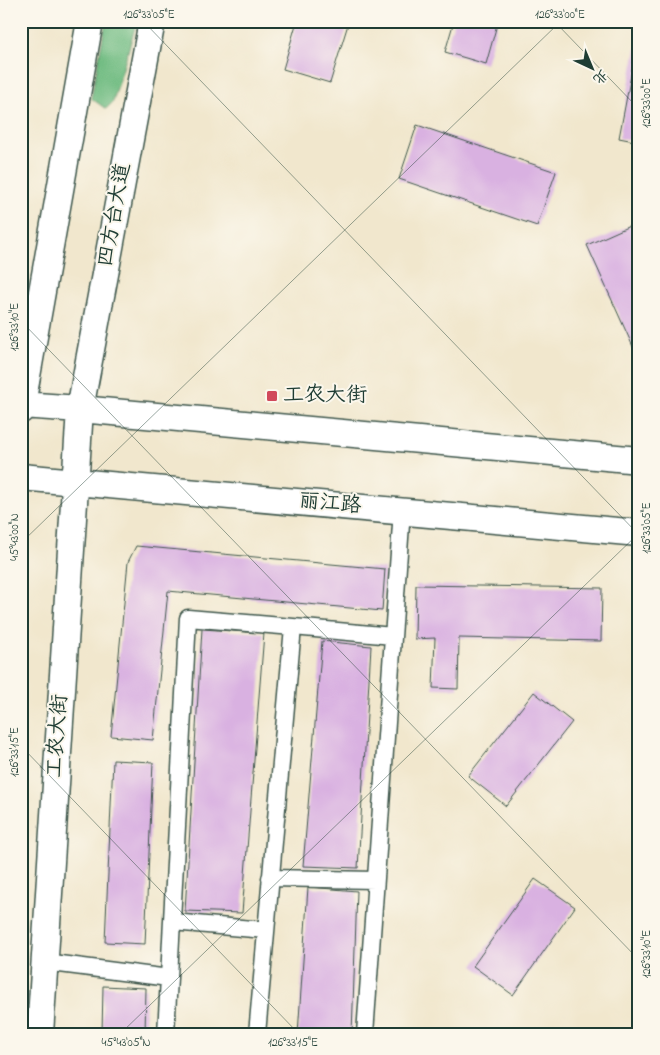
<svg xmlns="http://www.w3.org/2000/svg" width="660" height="1055" font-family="'Indie Flower','LXGW WenKai TC',sans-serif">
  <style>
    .forest { fill: #73bd84; stroke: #497d5c }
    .building { fill: #d9b1e1 }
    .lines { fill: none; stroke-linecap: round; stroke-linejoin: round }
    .minor-casing { stroke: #3e564b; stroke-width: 19 }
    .primary-casing { stroke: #3e564b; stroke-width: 29 }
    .minor { stroke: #fff; stroke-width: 16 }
    .primary { stroke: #fff; stroke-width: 26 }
    .ticks { fill: none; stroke: #1f3d34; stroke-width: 1; stroke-opacity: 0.45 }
    .poi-dot { fill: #d1495b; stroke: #fbf7ec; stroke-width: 2 }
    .labels { text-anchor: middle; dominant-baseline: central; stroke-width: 4; stroke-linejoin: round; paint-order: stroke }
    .street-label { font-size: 21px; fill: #1f3d34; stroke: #fbf7ec }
    .poi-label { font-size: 21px; fill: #1f3d34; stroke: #fbf7ec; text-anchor: start }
    .neatline { fill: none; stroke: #1f3d34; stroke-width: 2 }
    .ticks-label { font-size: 12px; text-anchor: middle; fill: #1f3d34 }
  </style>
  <rect width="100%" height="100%" fill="#fbf7ec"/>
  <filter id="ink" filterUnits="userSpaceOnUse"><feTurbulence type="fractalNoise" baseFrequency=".02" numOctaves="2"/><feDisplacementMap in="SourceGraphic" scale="10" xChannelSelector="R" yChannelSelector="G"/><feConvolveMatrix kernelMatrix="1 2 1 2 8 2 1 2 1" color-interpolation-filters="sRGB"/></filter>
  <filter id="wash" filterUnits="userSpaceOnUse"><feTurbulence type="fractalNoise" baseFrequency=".0096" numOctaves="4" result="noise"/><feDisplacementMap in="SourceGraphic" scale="20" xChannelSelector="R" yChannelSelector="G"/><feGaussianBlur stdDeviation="1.12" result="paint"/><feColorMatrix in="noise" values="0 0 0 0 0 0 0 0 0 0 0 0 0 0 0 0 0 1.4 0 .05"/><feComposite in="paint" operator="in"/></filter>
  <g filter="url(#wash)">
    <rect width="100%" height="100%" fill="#f1e7cd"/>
    <!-- forest -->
    <path class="forest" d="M106 21H137L113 102 106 109 91 98Z"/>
    <g id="blocks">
      <!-- building -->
      <path class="building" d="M297 21H349L330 83 283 69Z
        M454 21H498L486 64 445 52Z
        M638 38H639V142L619 138Z
        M417 125 556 172 537 226 399 179Z
        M634 224 639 234V360L587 245Z
        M136 546 385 569 382 611 168 591 153 740 111 736 128 562Z
        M416 585 602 588 601 641 459 638 458 689 433 688 435 638 415 639Z
        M202 629 264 633 242 913 185 911Z
        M322 641 371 646 358 868 303 866Z
        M534 692 572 722 506 806 468 776Z
        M113 760 153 762 145 944 105 942Z
        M535 879 575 907 513 995 473 966Z
        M308 887 357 891 352 1034H298Z
        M103 986 146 988 145 1034H102Z"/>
    </g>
  </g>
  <g filter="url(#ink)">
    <use href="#blocks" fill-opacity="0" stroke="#3e564b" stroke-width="1"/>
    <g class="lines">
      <defs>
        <path id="minor" d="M270 878 375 880
          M172 922 266 930
          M44 962 169 978
          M166 1034 188 618 293 627
          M257 1034 293 627 393 636
          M365 1034 402 510"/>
        <path id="primary" d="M21 405 80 409 639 460
          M21 410 90 21
          M21 477 639 533
          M40 1034 80 409 152 21"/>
      </defs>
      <!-- minor casing -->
      <use href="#minor" class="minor-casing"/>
      <!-- primary casing -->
      <use href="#primary" class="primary-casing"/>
      <!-- minor -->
      <use href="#minor" class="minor"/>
      <!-- primary -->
      <use href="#primary" class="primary"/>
    </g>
  </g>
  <!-- ticks -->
  <path class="ticks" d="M143 21 639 535M554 21 639 109M21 321 639 960M21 543 561 21M21 746 299 1034M120 1034 639 533"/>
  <!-- markers -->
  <rect class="poi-dot" x="266" y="390" width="12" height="12" rx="2.5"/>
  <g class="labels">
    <!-- street labels -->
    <g class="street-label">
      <text transform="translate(115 215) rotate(-80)">四方台大道</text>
      <text transform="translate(330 504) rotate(5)">丽江路</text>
      <text transform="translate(58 736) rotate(-86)">工农大街</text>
    </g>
    <!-- poi labels -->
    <g class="poi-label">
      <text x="283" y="396">工农大街</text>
    </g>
  </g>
  <!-- margin -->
  <rect width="660" height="1055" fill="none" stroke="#fbf7ec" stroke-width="55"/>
  <!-- north arrow -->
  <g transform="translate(592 68) rotate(136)" stroke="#fbf7ec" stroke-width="4" paint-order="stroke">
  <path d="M0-4L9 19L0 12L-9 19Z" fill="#1f3d34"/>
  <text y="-8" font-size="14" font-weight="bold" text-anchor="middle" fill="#1f3d34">北</text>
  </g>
  <rect x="28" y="28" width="604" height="1000" class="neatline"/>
  <g class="ticks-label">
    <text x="149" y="18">126°33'05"E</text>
    <text x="560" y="18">126°33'00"E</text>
    <text transform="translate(646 103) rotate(-90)" y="4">126°33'00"E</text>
    <text transform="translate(14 327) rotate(-90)" y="4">126°33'10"E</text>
    <text transform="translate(646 528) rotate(-90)" y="4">126°33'05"E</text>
    <text transform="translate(14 537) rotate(-90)" y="4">45°43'00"N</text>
    <text transform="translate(14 752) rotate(-90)" y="4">126°33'15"E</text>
    <text transform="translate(646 954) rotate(-90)" y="4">126°33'10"E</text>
    <text x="126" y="1046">45°43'05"N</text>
    <text x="293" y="1046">126°33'15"E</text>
  </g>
</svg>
